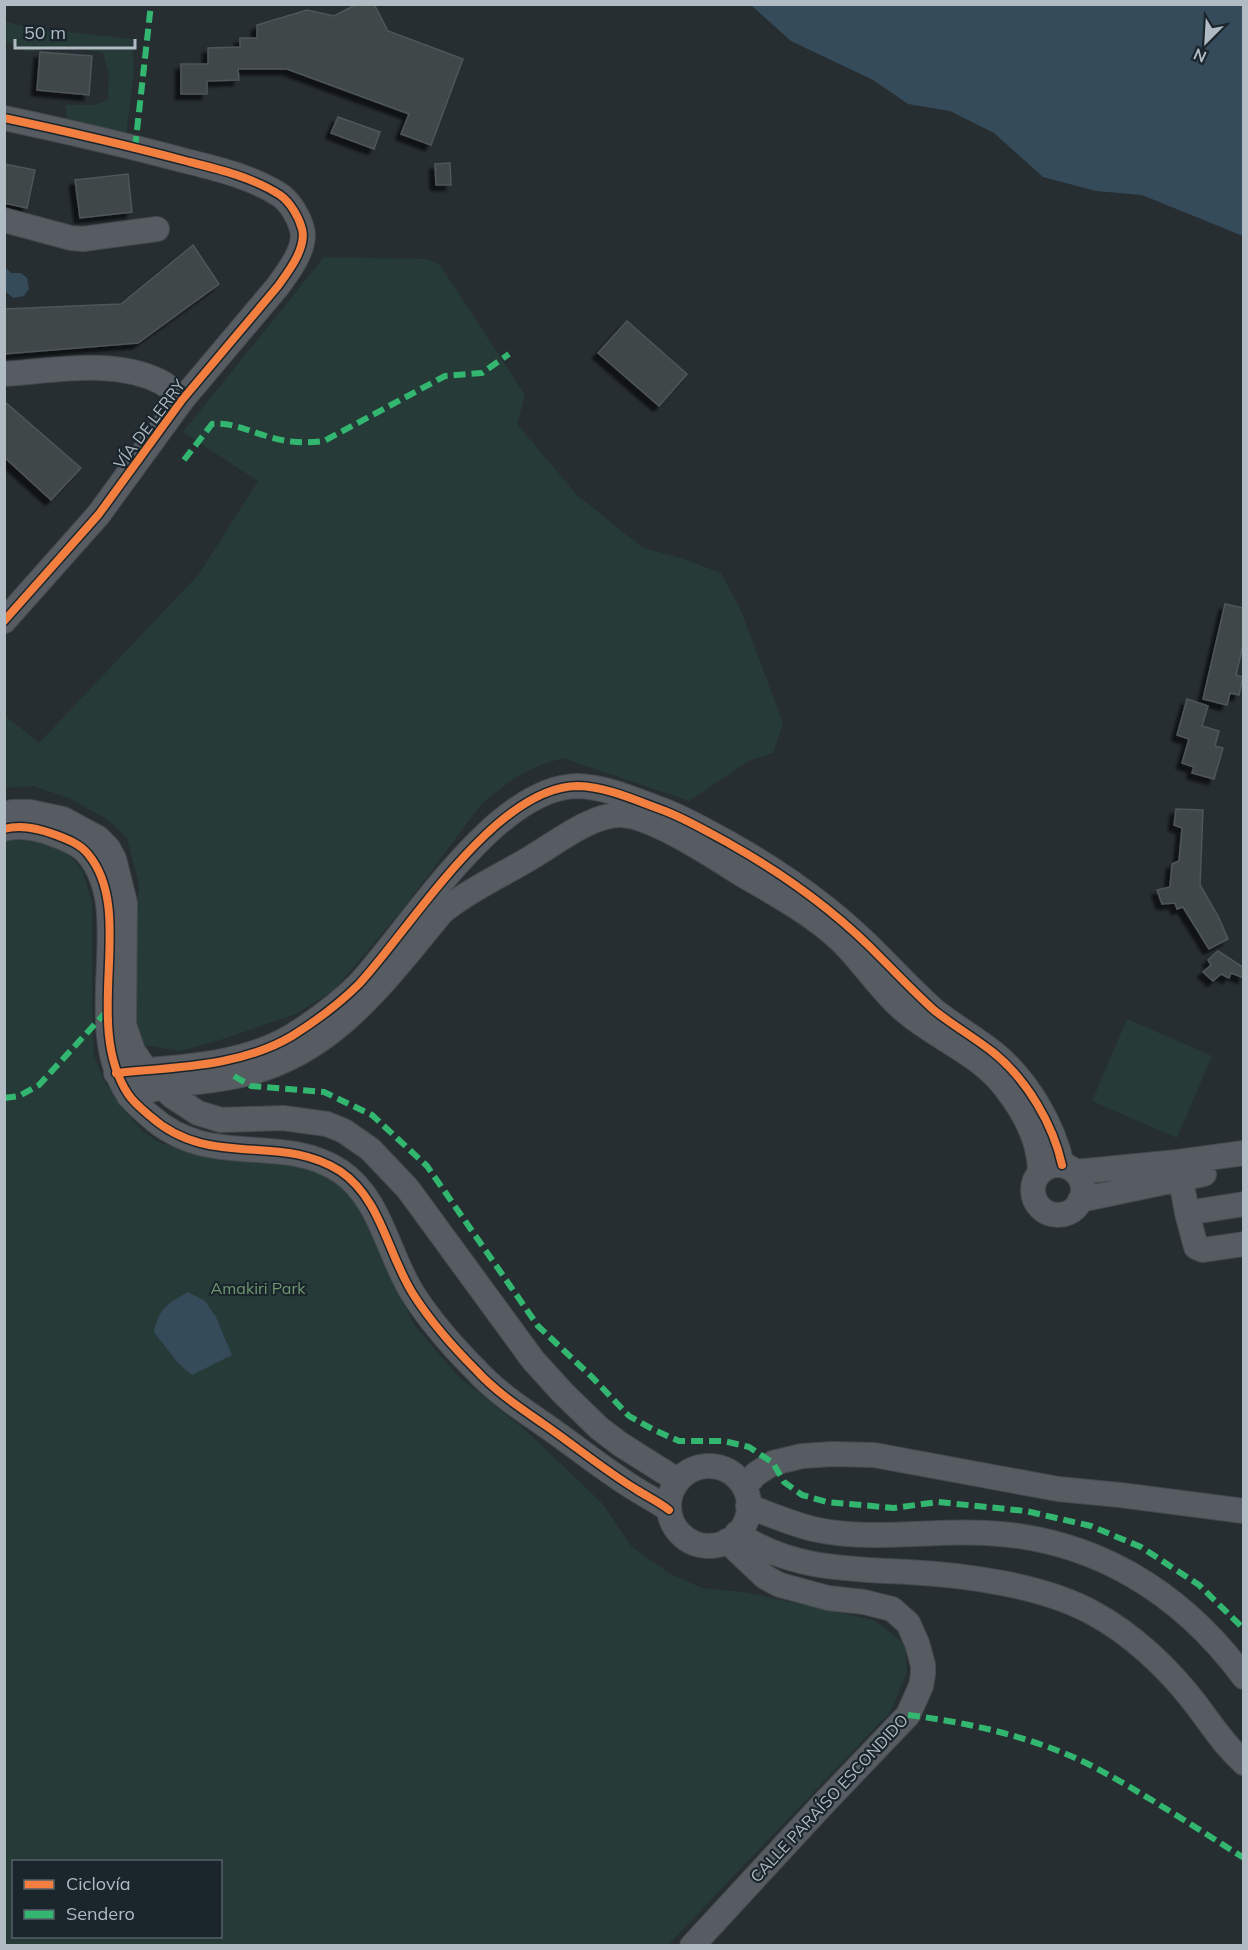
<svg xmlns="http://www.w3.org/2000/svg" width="1248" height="1950" font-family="Mulish,sans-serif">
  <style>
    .green { fill: #263a38; fill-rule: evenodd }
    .water { fill: #354b5a }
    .building { fill: #40464a; stroke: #4e565a; stroke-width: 1.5; filter: url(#shadow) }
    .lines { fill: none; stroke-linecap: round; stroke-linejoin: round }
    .minor-casing { stroke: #444a4d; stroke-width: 26 }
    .minor { stroke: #565c61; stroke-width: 24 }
    .quiet { stroke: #33b770; stroke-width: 6; stroke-dasharray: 12 6; stroke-linecap: butt }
    .cycleway-casing { stroke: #1a252c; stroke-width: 11 }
    .cycleway { stroke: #f27e40; stroke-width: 8 }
    .labels { text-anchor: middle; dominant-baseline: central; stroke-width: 4.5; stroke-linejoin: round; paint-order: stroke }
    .street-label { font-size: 16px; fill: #b0bbc4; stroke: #1a252c }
    .park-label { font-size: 16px; fill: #709871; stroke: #1a252c }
  </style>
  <defs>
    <filter id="shadow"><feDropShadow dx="-5.5" dy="5.5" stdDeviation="1.5" flood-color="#0009"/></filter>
  </defs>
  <rect width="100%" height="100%" fill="#272e32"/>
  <!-- green -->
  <path class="green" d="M4 21 29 28 133 39 134 73 126 135 67 120 66 105H94L108 100 109 75 103 53 68 46 27 52 5 41Z
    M324 257 427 259 440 265 525 395 517 424 577 495 643 548 681 558 721 573 741 611 783 723 773 753 750 760 689 801 563 758 540 765 516 777 482 803 406 905 334 990 296 1014 220 1040 180 1051 145 1045 133 1024 139 884 127 838 107 819 71 799 33 786 5 788 4 715 39 743 199 574 258 481 183 432Z
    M18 835 64 849 82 870 92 901V1011L94 1055 103 1079 126 1112 143 1132 161 1143 192 1153 229 1159 287 1164 316 1168 342 1183 357 1202 414 1325 458 1376 524 1429 602 1503 631 1546 670 1574 702 1588 744 1592 873 1620 905 1644 907 1673 891 1711 668 1945 5 1946 4 838ZM14 1862H220V1936H14Z
    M1127 1019 1212 1056 1177 1138 1092 1101Z"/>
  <!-- water -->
  <path class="water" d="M751 5H1243V236L1142 195 1096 191 1043 177 994 133 950 111 908 104 873 80 791 41Z
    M5 267 11 273H21L27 278 29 289 24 296 13 298 5 291Z
    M188 1292 205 1301 216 1317 232 1355 192 1375 178 1363 154 1332C159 1308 167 1304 188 1292Z"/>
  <!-- building -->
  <path class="building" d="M357 4H374L388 31 463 59 431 145 401 134 409 114 287 69H238L239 80 207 81V94H181V64H208V48L240 47V38H257V25L307 10 334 16Z
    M40 52 92 56 89 95 37 90Z
    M338 117 380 132 374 149 331 133Z
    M450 163 451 185H436L435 164Z
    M4 164 35 170 27 208 4 203Z
    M128 174 132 212 80 218 75 180Z
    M193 245 219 284 138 343 4 354V309L121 304Z
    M627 321 687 374 659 406 598 353Z
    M4 401 81 468 51 500 4 457Z
    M1225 604 1244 608V641L1236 675 1243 677 1239 695 1230 693 1227 705 1203 699Z
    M1187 699 1208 706 1202 726 1219 731 1215 746 1223 748 1214 779 1192 773 1194 767 1182 763 1189 739 1177 735Z
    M1176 809 1203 810 1200 885 1218 916 1228 939 1209 949 1183 907 1177 909 1175 903 1162 904 1157 890 1170 887 1172 864 1179 861 1182 828 1174 825Z
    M1218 951 1244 968V978L1231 973 1229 978 1221 974 1213 981 1203 972 1211 965 1208 960Z"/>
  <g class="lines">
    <defs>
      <path id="minor" d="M4 118C65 131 126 145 186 161 218 169 252 177 280 195 290 202 299 217 302 229 307 248 288 272 278 286L182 400 99 514 4 621
        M4 220 71 238 83 239 157 229
        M4 374C55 371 114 358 161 382 169 386 176 394 182 400
        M12 812H30L63 819 98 838 108 848 114 859 125 903 124 1025 133 1051 146 1070 172 1096 198 1113 221 1120 283 1118 327 1124 344 1131 370 1149 408 1189 533 1360 563 1393 599 1428 620 1444 677 1480
        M4 829C22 824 40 829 56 835 67 839 80 844 88 854 137 913 81 1022 128 1094 134 1103 143 1110 150 1116 210 1170 279 1132 340 1171 382 1199 388 1257 415 1297 432 1323 454 1348 476 1370 495 1391 519 1407 542 1423 574 1445 604 1470 637 1490 648 1497 659 1502 669 1510
        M116 1073C175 1067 240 1067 292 1036 316 1021 339 1004 359 984 411 928 496 786 578 786 608 787 637 801 665 811 688 820 708 832 730 844 787 876 838 913 883 960 900 977 917 995 935 1011 954 1026 975 1038 994 1053 1027 1080 1053 1124 1062 1165
        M129 1096C141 1093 153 1089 165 1087 190 1082 216 1081 241 1075 334 1055 386 979 443 911L454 903C479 885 506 873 532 857 556 843 592 814 621 815 652 816 711 855 738 872 773 893 810 912 840 940 864 963 881 992 907 1013 938 1039 978 1053 1004 1086 1024 1111 1040 1140 1040 1172
        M1178 1163 1187 1213 1196 1247 1203 1250 1244 1244
        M1033 1190a25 25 0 1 1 50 0a25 25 0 1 1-50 0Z
        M1075 1172 1178 1162 1244 1153
        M1080 1200 1204 1174
        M1187 1213 1244 1204
        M669 1506a40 40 0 1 1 80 0a40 40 0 1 1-80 0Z
        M744 1487 756 1474 773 1463 802 1456 832 1454 874 1455 1058 1489 1120 1495 1244 1511
        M748 1506C771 1515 794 1525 818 1530 873 1541 930 1530 986 1533 1094 1538 1181 1592 1244 1677
        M737 1533C788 1569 848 1569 908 1572 965 1575 1042 1585 1093 1613 1132 1634 1168 1668 1195 1703 1211 1724 1224 1745 1244 1763
        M692 1946 824 1803 908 1715 921 1686 923 1674V1665L917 1643 908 1623 892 1609 864 1602 828 1598 780 1585 765 1577 727 1541"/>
    </defs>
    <!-- minor casing -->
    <use href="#minor" class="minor-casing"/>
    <!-- minor -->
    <use href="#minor" class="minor"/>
    <!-- quiet -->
    <path class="quiet" d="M135 148 151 4
      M184 460 212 424C231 422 246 430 263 435 284 442 303 444 324 441L445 376 482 373 509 354
      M234 1076 251 1086 324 1092 372 1115 427 1166 538 1326 593 1378 629 1416 654 1430 679 1441H724L749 1447 773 1463 784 1482 802 1495 827 1502 894 1508 938 1502 1026 1511 1091 1526 1141 1547 1199 1585 1244 1629
      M4 1098 19 1096 39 1085 107 1011
      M908 1715C972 1723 1038 1738 1096 1768 1146 1795 1195 1827 1244 1858"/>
    <defs>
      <path id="cycleway" d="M4 118C65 131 126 145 186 161 218 169 252 177 280 195 290 202 299 217 302 229 307 248 288 272 278 286L182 400 99 514 4 621
        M4 829C22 824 40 829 56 835 67 839 80 844 88 854 137 913 81 1022 128 1094 134 1103 143 1110 150 1116 210 1170 279 1132 340 1171 382 1199 388 1257 415 1297 432 1323 454 1348 476 1370 495 1391 519 1407 542 1423 574 1445 604 1470 637 1490 648 1497 659 1502 669 1510
        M116 1073C175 1067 240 1067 292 1036 316 1021 339 1004 359 984 411 928 496 786 578 786 608 787 637 801 665 811 688 820 708 832 730 844 787 876 838 913 883 960 900 977 917 995 935 1011 954 1026 975 1038 994 1053 1027 1080 1053 1124 1062 1165"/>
    </defs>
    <!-- cycleway casing -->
    <use href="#cycleway" class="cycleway-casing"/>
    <!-- cycleway -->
    <use href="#cycleway" class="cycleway"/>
  </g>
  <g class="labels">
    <!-- street labels -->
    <g class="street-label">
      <text transform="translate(149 424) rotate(-53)">VÍA DE LERRY</text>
      <text transform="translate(829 1798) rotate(-47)">CALLE PARAÍSO ESCONDIDO</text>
    </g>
    <!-- park labels -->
    <g class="park-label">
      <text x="258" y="1288">Amakiri Park</text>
    </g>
  </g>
  <!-- border -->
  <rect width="1248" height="1950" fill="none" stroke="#b0bbc4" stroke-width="12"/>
  <!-- legend -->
  <rect x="12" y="1860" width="210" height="78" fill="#1a252c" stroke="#566169" stroke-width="1.5"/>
  <rect x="24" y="1880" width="30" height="9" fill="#f27e40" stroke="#566169" stroke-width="1.5"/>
  <text x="66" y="1890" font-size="18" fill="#b0bbc4">Ciclovía</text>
  <rect x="24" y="1910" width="30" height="9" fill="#33b770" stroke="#566169" stroke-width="1.5"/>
  <text x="66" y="1920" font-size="18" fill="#b0bbc4">Sendero</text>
  <!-- north arrow -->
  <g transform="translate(1206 42) rotate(204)" stroke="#1a252c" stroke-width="4.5" paint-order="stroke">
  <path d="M0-4.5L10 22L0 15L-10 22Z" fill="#b0bbc4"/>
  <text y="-9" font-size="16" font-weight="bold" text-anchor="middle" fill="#b0bbc4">N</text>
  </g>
  <!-- scale -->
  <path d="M15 39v9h120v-9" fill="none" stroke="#b0bbc4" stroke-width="3"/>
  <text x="24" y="39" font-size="18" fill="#b0bbc4" stroke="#1a252c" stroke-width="4.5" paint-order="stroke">50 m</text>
</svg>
